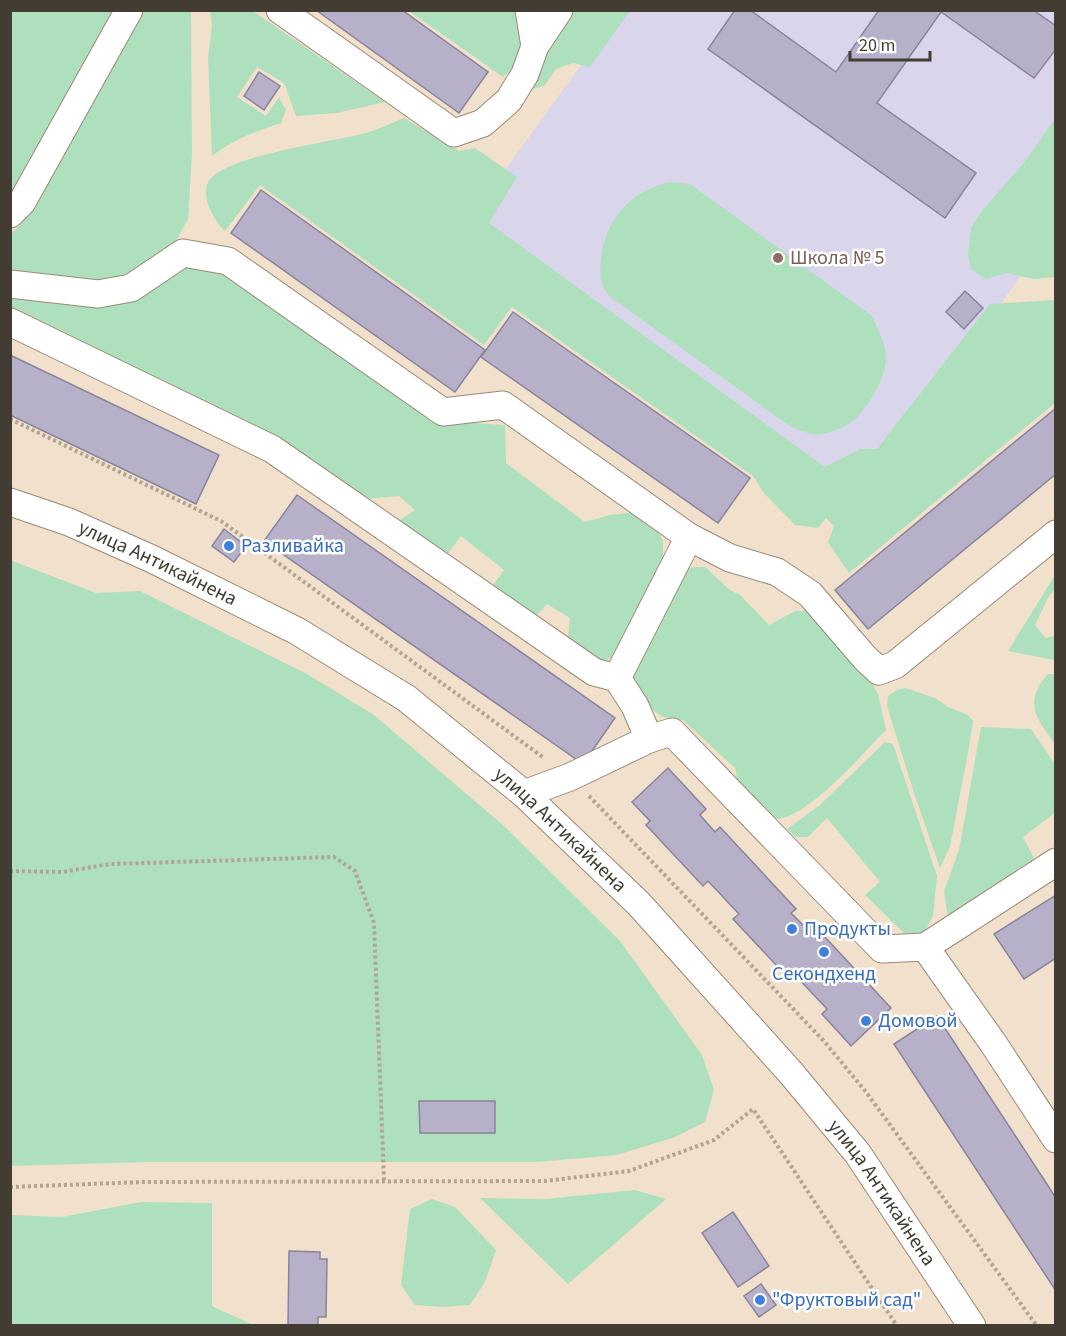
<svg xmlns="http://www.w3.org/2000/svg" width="1066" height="1336" font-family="'Source Sans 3',sans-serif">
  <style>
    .education { fill: #d9d5eb }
    .green { fill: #aee0be }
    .building { fill: #b6b1c9; stroke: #89849b; stroke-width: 1.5 }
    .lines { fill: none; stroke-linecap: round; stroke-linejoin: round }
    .minor-casing { stroke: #998a76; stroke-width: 29 }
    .path { stroke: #b1a493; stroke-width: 4; stroke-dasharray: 3 3; stroke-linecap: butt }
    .minor { stroke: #fff; stroke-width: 27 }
    .education-dot { fill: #8d6e63; stroke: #fff; stroke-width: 2 }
    .shop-dot { fill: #3f7fe0; stroke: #fff; stroke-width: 2 }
    .labels { text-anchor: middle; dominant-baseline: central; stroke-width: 5; stroke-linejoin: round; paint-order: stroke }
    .education-label { font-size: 20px; fill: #785e54; stroke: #fff; text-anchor: start }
    .shop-label { font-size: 20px; fill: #366cbe; stroke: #fff; text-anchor: start }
    .street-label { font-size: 20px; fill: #423c33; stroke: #fff }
  </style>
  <rect width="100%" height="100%" fill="#f1e0cb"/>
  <!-- education -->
  <path class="education" d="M620 11H1055V228L860 501 469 220Z"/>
  <!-- green -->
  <path class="green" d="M11 11H114L11 199Z
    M143 11H191L192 154 188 219 174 245 129 273 101 281 11 272V234L30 214 105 70 124 37Z
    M210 11H253L385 102 337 113 296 116 284 83 257 67 237 97 266 116 279 97 286 110 281 123C254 132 235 139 212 156L208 57 212 26Z
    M409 11H519L522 44 515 67 503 77Z
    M570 11H630L590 67 573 63 556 69 544 86 529 90 535 69Z
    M404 118 459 151 475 148 517 177 489 223 825 467 860 449H877L990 304 1055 300V403L849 573 828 542 834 526 826 518 818 528 795 525 764 493 753 476 512 307 484 345 260 185 225 231C213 220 198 192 211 178 234 154 335 142 369 132 381 128 392 123 404 118Z
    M1055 119V277L1034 279 1006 273 986 279 971 269 968 255 971 228 980 213 1024 163Z
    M669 182 690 184 871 315C877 327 884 340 886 354 888 374 870 405 855 419 847 427 825 436 813 434 806 433 798 429 791 427L609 296C606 291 602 285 601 279 599 272 601 259 602 251 610 214 632 192 669 182Z
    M184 267 223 272 438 423 450 426 465 417 474 423 505 425 506 463 585 522 610 515 638 512 654 524 663 541V563L613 656 603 662 576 653 568 637 570 618 547 604 534 618 501 596 494 584 504 570 461 536 447 555 399 521 415 510 399 496 364 499 11 311V293L99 303Z
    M10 560 96 593 140 591 307 674 374 715 504 826 620 941 702 1055 714 1090 705 1122 675 1137 617 1155 537 1162H147L11 1166Z
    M695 567H705L730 590 740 595 769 625 795 611H809L871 682 878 694 886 730C862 754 808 818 776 819L737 784 736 769 683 720C650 721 643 697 631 671L687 569Z
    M1055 575V590L1050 594 1035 625 1046 638 1055 636V660L1008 651Z
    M1048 674H1055V744C1036 718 1023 702 1048 674Z
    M905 688 935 698 948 707 968 715 973 721 969 747 950 847 940 868 915 796 887 706 888 696 897 690Z
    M981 727 1031 729 1056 766 1055 813 1023 837 1036 862 948 919 944 891 959 850Z
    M885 742 893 744 937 876 933 916 926 930 917 934 904 933 865 895 880 882 827 818 808 837H796L787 829 820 805Z
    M635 1190 666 1199 568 1284 480 1198 545 1199Z
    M432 1199 455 1207 496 1250 485 1282 470 1305 443 1307 415 1305 401 1285 410 1209Z
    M141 1202 212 1203V1306L253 1325H11V1215L62 1217Z"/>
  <!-- building -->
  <path class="building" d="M316 10H402L488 72 459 113Z
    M735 10H750L836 72 879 10H1033L1056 26V49L1034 78 941 12 877 103 976 173 945 218 708 49Z
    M259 72 280 86 264 110 244 96Z
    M261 190 485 350 455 392 231 233Z
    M965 291 983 308 964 329 946 312Z
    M513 312 750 478 718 523 481 357Z
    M10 355 219 455 196 504 10 415Z
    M1056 408V474L868 629 835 590Z
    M297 495 615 718 583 764 264 541Z
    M224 529 246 546 234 562 212 546Z
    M668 768 706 809 700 815 715 832 720 827 796 909 791 913 804 926 810 921 891 1008 851 1046 822 1014 827 1009 796 976 791 981 733 919 739 914 708 881 703 886 646 825 650 821 632 802Z
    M1056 895V958L1024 979 994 934Z
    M937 1016 1056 1198V1291L894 1044Z
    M419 1101H495V1133H420Z
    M733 1212 769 1266 738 1287 702 1233Z
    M289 1251 320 1252V1259H327L326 1317H318V1326H288Z
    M761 1284 776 1305 759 1317 744 1296Z"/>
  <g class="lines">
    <defs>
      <g id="minor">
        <path d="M280 10 454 133 483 123 509 100 525 74 535 46 559 10"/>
        <path d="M529 10 535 46"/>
        <path d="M10 214 22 202 129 10"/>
        <path d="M10 284 98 294 131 288 183 253 228 261 443 412 503 405 689 537"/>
        <path d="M10 322 272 449 594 672 617 678 635 706 649 739 672 732 882 949 925 947"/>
        <path id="s1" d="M10 502 69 522 152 559 297 631 406 698 524 794 639 904 791 1073 858 1154 972 1326"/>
        <path d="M617 678 689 537 730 558 777 572 810 594 865 658 879 671 895 665 1056 534"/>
        <path d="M524 794 570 777 649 739"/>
        <path d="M1056 862 925 947 993 1043 1056 1139"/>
      </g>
    </defs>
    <!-- minor casing -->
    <use href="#minor" class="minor-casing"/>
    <!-- path -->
    <path class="path" d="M10 419 221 521 544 758
      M589 796 823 1040 866 1092 1037 1326
      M10 871 62 872 111 864 334 857 355 871 374 923 384 1180
      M10 1187 143 1182 545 1181 629 1171 714 1140 753 1109 897 1326"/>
    <!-- minor -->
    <use href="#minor" class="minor"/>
  </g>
  <!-- markers -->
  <circle class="education-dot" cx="778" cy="258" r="6"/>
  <g class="shop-dot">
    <circle cx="229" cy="546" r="6"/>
    <circle cx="792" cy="929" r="6"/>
    <circle cx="824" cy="952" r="6"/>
    <circle cx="866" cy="1021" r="6"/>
    <circle cx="760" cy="1300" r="6"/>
  </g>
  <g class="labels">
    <!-- education labels -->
    <g class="education-label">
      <text x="790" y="258">Школа № 5</text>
    </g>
    <!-- shop labels -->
    <g class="shop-label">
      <text x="241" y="546">Разливайка</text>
      <text x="804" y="929">Продукты</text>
      <text x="824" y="974" text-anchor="middle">Секондхенд</text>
      <text x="878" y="1021">Домовой</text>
      <text x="772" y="1300">"Фруктовый сад"</text>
    </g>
    <!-- street labels -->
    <g class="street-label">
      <text stroke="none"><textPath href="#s1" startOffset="160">улица Антикайнена</textPath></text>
      <text stroke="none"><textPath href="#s1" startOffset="646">улица Антикайнена</textPath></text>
      <text stroke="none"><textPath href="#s1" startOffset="1132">улица Антикайнена</textPath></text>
    </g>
  </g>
  <!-- border -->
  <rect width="1066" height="1336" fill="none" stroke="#423c33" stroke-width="24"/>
  <!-- scale -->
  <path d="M850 51v9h80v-9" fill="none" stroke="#423c33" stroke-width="3"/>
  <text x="859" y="51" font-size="18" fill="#423c33" stroke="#ffffff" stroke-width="4.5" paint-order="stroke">20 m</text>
</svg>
